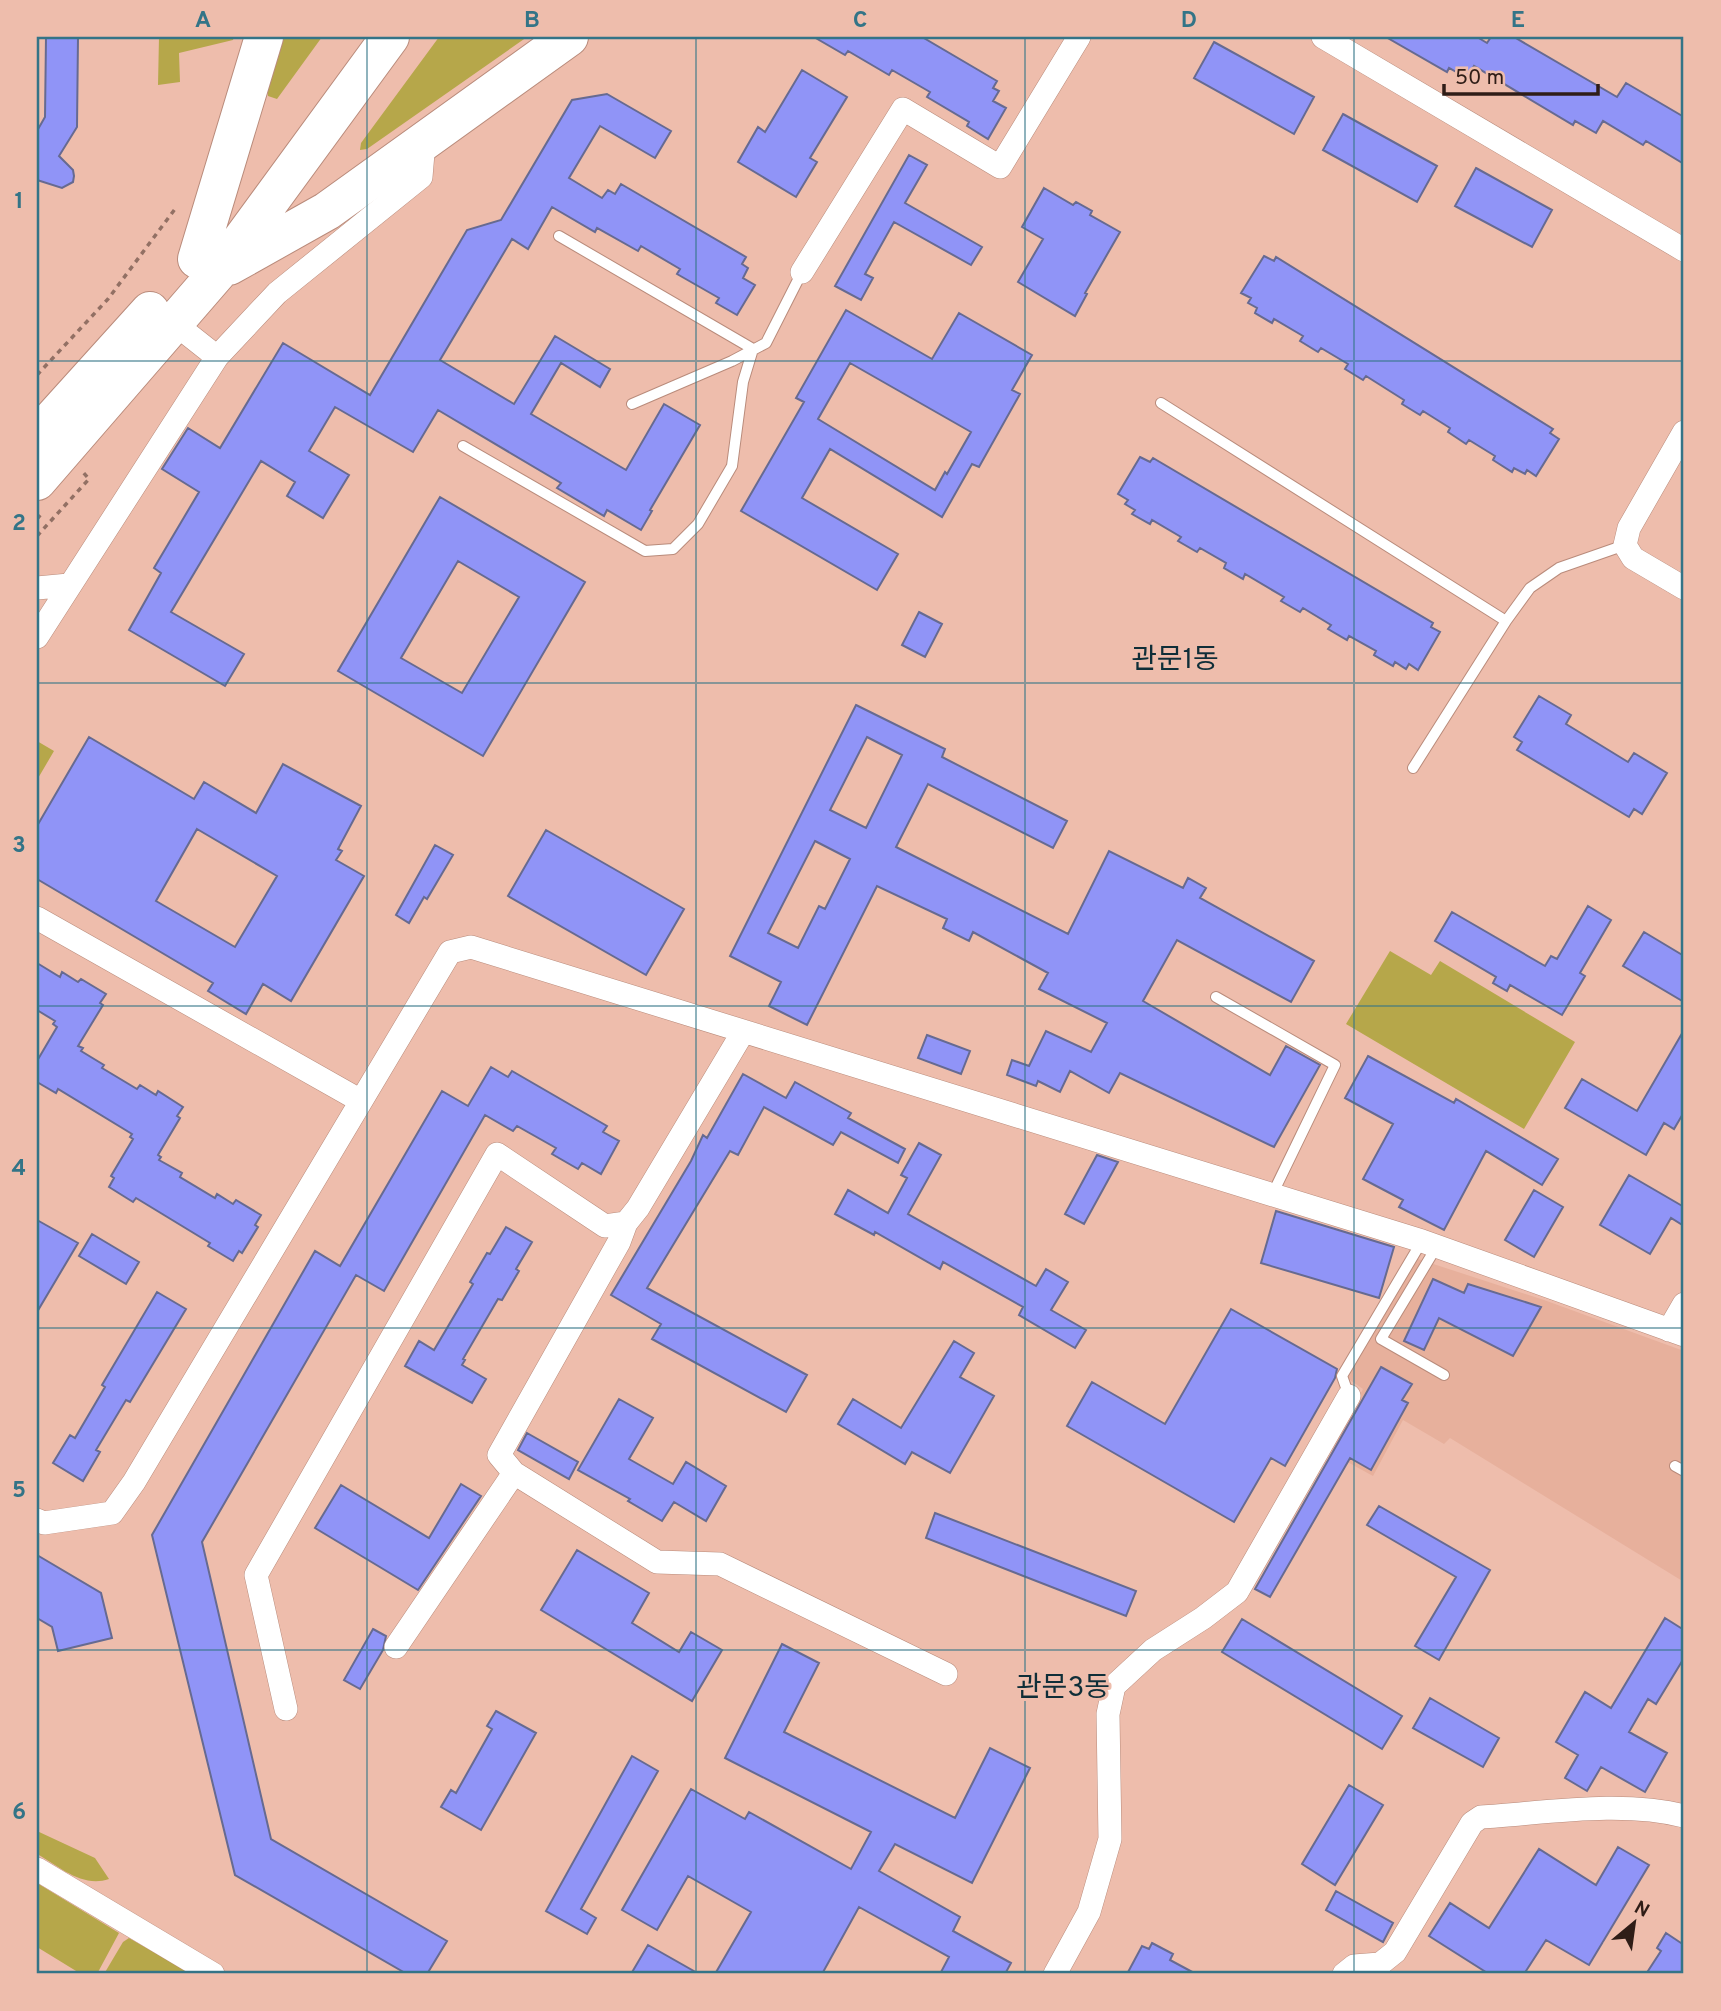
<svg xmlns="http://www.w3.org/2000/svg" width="1721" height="2011" font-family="Overpass,'Noto Sans KR',sans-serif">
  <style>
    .built { fill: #e7b09c }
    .green { fill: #b6a74a }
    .building { fill: #9094f7; stroke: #666a91; stroke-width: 2; fill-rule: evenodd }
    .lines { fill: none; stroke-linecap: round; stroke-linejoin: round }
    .lane-casing { stroke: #b98b7b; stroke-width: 12 }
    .street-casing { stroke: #b98b7b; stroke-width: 24 }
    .highway-casing { stroke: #b98b7b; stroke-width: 40 }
    .path { stroke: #927064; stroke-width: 3.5; stroke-dasharray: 5 5; stroke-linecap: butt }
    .lane { stroke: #fff; stroke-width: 10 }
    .street { stroke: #fff; stroke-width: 23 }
    .highway { stroke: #fff; stroke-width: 38 }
    .grid { fill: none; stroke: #337487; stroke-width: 2; stroke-opacity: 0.55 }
    .labels { text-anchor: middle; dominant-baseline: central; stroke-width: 6; stroke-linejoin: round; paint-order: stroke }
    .quarter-label { font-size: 28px; fill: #0f2e38; stroke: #eebdac }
    .neatline { fill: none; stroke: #337487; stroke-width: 2.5 }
    .grid-label { font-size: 23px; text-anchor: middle; font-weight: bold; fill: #337487 }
  </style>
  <rect width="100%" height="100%" fill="#eebdac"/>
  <!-- built -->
  <path class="built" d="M1418 1259 1544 1300 1684 1351V1582L1450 1438 1444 1444 1403 1420 1373 1476 1331 1453 1363 1389 1347 1378Z"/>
  <!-- green -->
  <path class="green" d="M159 37H234L233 40 179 53 180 82 158 85Z
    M280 37H322L277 99 268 96 267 86Z
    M439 37H527L367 149 360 150 361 143Z
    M37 741 54 751 37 780Z
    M1390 951 1431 975 1440 961 1575 1042 1524 1129 1346 1024Z
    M37 1831 95 1858 109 1879C82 1888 60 1867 37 1854Z
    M37 1883 119 1933 97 1974H81L37 1947Z
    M129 1938 192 1974H104L123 1942Z"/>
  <!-- building -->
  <path class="building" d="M46 37H78L77 127 59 156 73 170 74 176 73 182 62 188 37 180V131L45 117Z
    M814 37H922L997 81 993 88 999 91 993 101 1006 108 988 139 967 126 969 122 927 97 930 92 892 70 889 75 848 51 845 55Z
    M1386 37H1477L1487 43 1491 37H1514L1617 97 1626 83 1684 117V164L1646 141 1643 145 1603 121 1596 133 1575 121 1573 125 1474 66 1467 78 1449 68 1447 72Z
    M1214 42 1314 97 1294 134 1194 78Z
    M802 70 847 97 810 158 817 162 796 197 738 162 758 127 765 132Z
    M607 94 671 131 655 158 600 126 569 178 602 198 608 190 615 194 621 184 746 257 742 264 748 268 743 278 755 285 737 315 716 303 719 298 677 274 680 269 641 246 638 251 597 228 595 232 552 207 528 249 512 239 440 360 514 404 555 336 610 369 600 387 561 363 531 414 626 470 664 404 700 425 650 510 652 511 641 530 607 510 604 516 557 488 561 483 438 410 413 452 335 407 309 451 349 475 323 518 287 496 295 482 261 461 171 612 244 654 225 686 129 630 161 573 154 568 199 492 162 469 188 428 220 448 283 343 370 395 467 230 501 220 572 100Z
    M1343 114 1437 166 1417 202 1323 150Z
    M909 155 927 165 905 203 982 247 971 265 894 222 865 274 873 278 861 300 835 286Z
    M1476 168 1552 210 1532 247 1455 206Z
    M1044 188 1073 205 1076 202 1092 211 1090 215 1120 232 1085 293 1087 294 1075 316 1018 282 1043 239 1022 227Z
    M1264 256 1274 261 1276 257 1553 429 1550 433 1559 439 1536 476 1527 470 1525 474 1514 468 1512 472 1493 460 1495 456 1469 440 1466 444 1448 432 1450 428 1423 411 1420 415 1402 404 1404 400 1366 376 1363 380 1345 369 1348 364 1321 348 1318 352 1300 341 1303 336 1274 319 1272 323 1255 313 1257 308 1248 303 1251 298 1241 293Z
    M846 310 932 359 959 313 1032 355 1012 390 1020 394 979 467 972 464 942 517 830 449 802 498 898 554 877 590 741 511 804 402 796 398ZM850 363 971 432 947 474 945 472 935 490 818 419Z
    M1140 457 1150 462 1153 458 1433 623 1431 627 1440 632 1418 670 1409 664 1406 669 1395 662 1393 666 1374 655 1376 651 1349 636 1347 640 1328 629 1331 625 1303 608 1300 612 1281 601 1284 597 1245 574 1243 579 1224 568 1226 563 1200 548 1197 552 1178 541 1181 537 1152 520 1150 524 1132 514 1135 510 1125 504 1128 500 1118 494Z
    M440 497 585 582 483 756 338 671ZM458 561 519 597 462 693 401 658Z
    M919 612 942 624 925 657 902 645Z
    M1539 696 1571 715 1566 724 1628 762 1634 753 1667 773 1642 814 1634 809 1629 817 1517 750 1522 742 1514 737Z
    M856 705 945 749 942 757 1067 821 1053 848 928 784 896 847 1068 934 1109 851 1183 888 1188 878 1206 888 1200 898 1314 961 1291 1002 1177 940 1143 1001 1270 1075 1286 1046 1320 1065 1274 1147 1120 1073 1109 1093 1070 1071 1060 1092 1038 1081 1036 1086 1007 1075 1012 1060 1029 1066 1046 1031 1091 1052 1107 1023 1039 989 1048 973 973 932 969 941 943 928 947 919 877 886 807 1025 769 1006 781 982 730 956ZM867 737 902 755 866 828 830 810ZM815 841 850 859 825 909 819 906 798 948 768 933Z
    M89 737 194 799 204 782 256 813 283 764 361 806 338 849 342 851 336 860 364 876 291 1001 263 984 246 1014 208 991 213 983 37 879V826ZM197 829 277 876 235 947 156 901Z
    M546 830 684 909 646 975 508 896Z
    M435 845 453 855 427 899 424 897 409 923 396 915Z
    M1588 906 1611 920 1580 973 1585 976 1562 1015 1510 985 1507 991 1493 983 1496 977 1435 941 1452 912 1545 966 1551 956 1557 959Z
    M1644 932 1684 956V1002L1623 966Z
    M37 963 60 977 62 972 78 982 81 979 106 994 100 1003 103 1005 78 1046 83 1048 81 1051 104 1065 102 1068 137 1089 140 1085 156 1095 158 1091 183 1107 177 1116 180 1118 158 1155 161 1157 159 1160 182 1173 180 1177 215 1198 217 1194 233 1204 236 1200 261 1215 255 1225 258 1227 242 1253 239 1251 233 1261 208 1246 210 1243 136 1198 133 1202 109 1187 114 1178 111 1176 133 1139 130 1137 132 1134 58 1089 56 1093 37 1082V1061L57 1027 53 1024 55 1021 37 1010Z
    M1684 1030V1112L1674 1129 1664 1123 1646 1155 1565 1108 1582 1079 1637 1111Z
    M927 1035 970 1051 961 1074 918 1058Z
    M1368 1056 1454 1103 1456 1099 1558 1159 1542 1185 1486 1151 1444 1230 1399 1207 1403 1200 1363 1179 1393 1124 1345 1098Z
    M491 1067 508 1077 512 1071 607 1126 603 1132 619 1141 601 1174 582 1163 578 1169 552 1154 556 1148 517 1126 513 1131 485 1115 384 1291 356 1275 202 1542 271 1839 447 1941 427 1974H407L235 1875 152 1535 315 1251 340 1266 442 1091 468 1106Z
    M743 1074 786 1098 795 1082 851 1113 848 1118 905 1149 898 1163 841 1132 833 1145 764 1107 738 1155 730 1151 647 1288 807 1375 786 1412 652 1339 661 1324 611 1295 691 1161 703 1135 707 1138Z
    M919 1143 941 1155 908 1214 1036 1286 1046 1269 1068 1282 1051 1310 1086 1330 1075 1348 1019 1315 1023 1307 943 1262 940 1269 875 1232 874 1235 835 1214 848 1190 888 1213 907 1178 901 1175Z
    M1097 1155 1118 1162 1084 1224 1065 1214Z
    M1629 1175 1684 1207V1226L1671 1218 1650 1254 1600 1225Z
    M1534 1190 1563 1207 1534 1257 1505 1240Z
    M1276 1211 1394 1247 1379 1298 1261 1263Z
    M37 1220 78 1243 37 1312Z
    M506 1227 532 1242 516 1269 519 1271 502 1300 498 1299 463 1359 465 1360 462 1365 486 1379 472 1403 405 1366 419 1341 434 1350 473 1284 470 1282 487 1253 490 1254Z
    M92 1234 139 1262 126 1284 79 1256Z
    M1433 1279 1464 1293 1468 1284 1541 1307 1513 1356 1439 1318 1424 1350 1404 1341Z
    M157 1292 186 1309 130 1402 126 1400 96 1450 100 1452 83 1481 53 1463 70 1435 75 1438 105 1387 102 1385Z
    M1231 1309 1337 1369 1335 1378 1285 1466 1271 1458 1234 1522 1067 1426 1092 1382 1165 1424Z
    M954 1341 974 1353 960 1377 994 1396 950 1473 912 1452 905 1464 838 1424 853 1399 901 1428Z
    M1381 1367 1412 1384 1402 1400 1408 1403 1371 1470 1350 1458 1270 1597 1255 1589Z
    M619 1399 653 1418 629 1459 673 1484 686 1462 726 1486 706 1521 674 1502 662 1521 628 1501 630 1499 578 1470Z
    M527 1433 578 1462 569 1479 518 1450Z
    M461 1484 481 1496 418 1590 315 1528 341 1485 429 1538Z
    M1379 1506 1490 1570 1439 1660 1415 1646 1456 1577 1367 1525Z
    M935 1513 1136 1591 1126 1616 926 1538Z
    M577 1550 649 1593 632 1623 679 1652 691 1632 722 1650 692 1701 541 1610Z
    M37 1555 101 1593 112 1638 58 1651 52 1627 37 1618Z
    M1665 1618 1684 1630V1658L1656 1704 1648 1699 1629 1732 1667 1753 1645 1792 1601 1767 1587 1791 1565 1778 1578 1755 1556 1742 1585 1692 1611 1708Z
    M1242 1619 1402 1716 1382 1749 1222 1652Z
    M373 1629 386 1636 383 1650 360 1689 344 1680Z
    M782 1644 819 1663 784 1732 955 1818 990 1748 1030 1768 972 1883 895 1844 879 1871 960 1917 953 1931 1011 1963 1005 1974H940L949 1957 859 1907 822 1974H715L751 1912 688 1876 657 1930 622 1910 691 1789 745 1819 749 1812 851 1869 871 1832 725 1758Z
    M1430 1698 1499 1738 1483 1767 1413 1728Z
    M496 1711 536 1733 481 1830 441 1807 451 1790 456 1793 492 1729 487 1726Z
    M632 1756 658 1771 581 1909 596 1918 587 1934 546 1911Z
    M1349 1785 1383 1805 1335 1885 1302 1864Z
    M1618 1847 1649 1865 1589 1965 1546 1940 1524 1974H1489L1429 1936 1450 1903 1489 1928 1539 1849 1596 1885Z
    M1336 1891 1393 1923 1383 1942 1326 1910Z
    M1666 1933 1684 1945V1974H1646L1661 1951 1657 1948Z
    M1152 1943 1173 1954 1170 1960 1196 1974H1127L1142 1946 1149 1949Z
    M648 1945 699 1974H631Z"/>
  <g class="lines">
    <defs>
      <path id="lane" d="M1161 403 1506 621
        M632 404 732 361 766 343 802 272
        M463 446 645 551 673 549 698 524 732 466 743 382 753 349 559 236
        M1413 768 1506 621 1530 588 1559 568 1625 545
        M1216 997 1335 1065 1272 1195
        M1437 1246 1381 1339 1444 1375
        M1349 1396 1342 1376 1422 1241
        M1675 1466 1684 1471"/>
      <path id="street" d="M1323 37 1684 250
        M802 272 903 109 1000 167 1079 37
        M174 323 217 357
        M1684 432 1629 528 1625 545 1633 558 1684 588
        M37 588 69 585
        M37 637 217 357 277 293 421 177 424 141
        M37 918 361 1101
        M743 1032 638 1208 626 1223 619 1242 499 1455 514 1473 657 1562 720 1564 946 1674
        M1669 1330 1684 1304
        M37 1520 44 1523 112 1513 134 1482 450 952 471 947 1422 1241 1684 1335
        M396 1647 514 1473
        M286 1709 256 1575 497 1154 605 1226 626 1223
        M37 1869 213 1974
        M1055 1974 1089 1912 1110 1839 1108 1714 1114 1686 1153 1650 1203 1618 1237 1592 1349 1396
        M1344 1974 1354 1966 1380 1964 1395 1952 1472 1823 1481 1817C1545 1813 1622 1800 1684 1816"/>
      <path id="highway" d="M197 259 264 37
        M229 266 327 211 569 37
        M37 436 150 311
        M37 481 218 272 390 37"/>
    </defs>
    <!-- lane casing -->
    <use href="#lane" class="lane-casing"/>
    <!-- street casing -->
    <use href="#street" class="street-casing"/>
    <!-- highway casing -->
    <use href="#highway" class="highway-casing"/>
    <!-- path -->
    <path class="path" d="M37 375 108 299 175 209
      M37 519 43 512
      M37 536 89 479 82 471"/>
    <!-- lane -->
    <use href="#lane" class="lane"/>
    <!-- street -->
    <use href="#street" class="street"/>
    <!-- highway -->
    <use href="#highway" class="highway"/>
  </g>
  <!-- grid -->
  <path class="grid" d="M367 37V1974M696 37V1974M1025 37V1974M1354 37V1974M37 361H1684M37 683H1684M37 1006H1684M37 1328H1684M37 1650H1684"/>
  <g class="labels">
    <!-- quarter labels -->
    <g class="quarter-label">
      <text x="1175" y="661">관문1동</text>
      <text x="1063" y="1689">관문3동</text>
    </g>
  </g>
  <!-- border -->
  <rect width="1721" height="2011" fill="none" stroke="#eebdac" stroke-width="77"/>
  <!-- north arrow -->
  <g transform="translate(1634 1923) rotate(29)" stroke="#eebdac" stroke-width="5" paint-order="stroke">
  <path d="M0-5L12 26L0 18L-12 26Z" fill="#2f1d17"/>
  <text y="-10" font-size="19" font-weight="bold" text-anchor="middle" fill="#2f1d17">N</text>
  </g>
  <!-- scale -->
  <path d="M1444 84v10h154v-10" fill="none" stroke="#2f1d17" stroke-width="3.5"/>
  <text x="1455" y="84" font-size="21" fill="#2f1d17" stroke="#eebdac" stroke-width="5" paint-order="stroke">50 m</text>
  <rect x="38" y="38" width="1644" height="1934" class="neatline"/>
  <g class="grid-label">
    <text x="203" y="27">A</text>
    <text x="532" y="27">B</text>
    <text x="860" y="27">C</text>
    <text x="1189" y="27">D</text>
    <text x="1518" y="27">E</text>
    <text x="19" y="208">1</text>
    <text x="19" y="530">2</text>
    <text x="19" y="852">3</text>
    <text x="19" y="1175">4</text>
    <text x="19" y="1497">5</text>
    <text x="19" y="1819">6</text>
  </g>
</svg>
